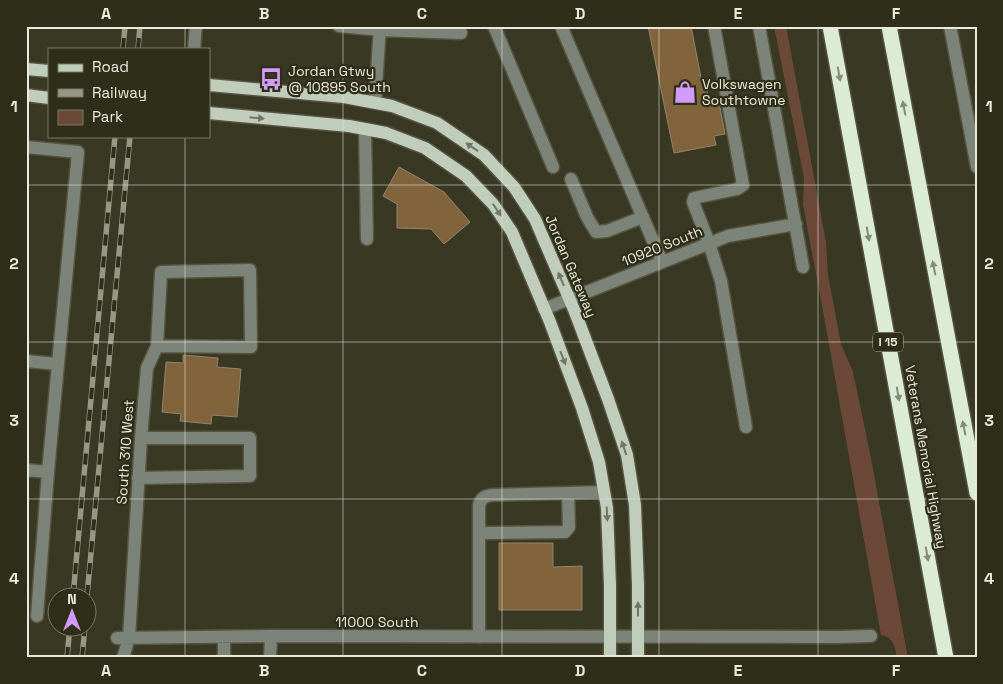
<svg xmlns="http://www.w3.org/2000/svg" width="1003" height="684" font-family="'Space Grotesk',sans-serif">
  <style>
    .green { fill: #6c4839 }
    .building { fill: #82643c; stroke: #93836f }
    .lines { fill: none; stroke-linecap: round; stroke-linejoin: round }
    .minor-casing { stroke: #555441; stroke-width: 15 }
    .major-casing { stroke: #555441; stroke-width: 15 }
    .highway-casing { stroke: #555441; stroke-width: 18 }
    .minor { stroke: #7c8379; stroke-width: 12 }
    .major { stroke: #c0cdbb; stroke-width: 12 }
    .highway { stroke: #dbebd4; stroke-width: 15 }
    .rail-casing { stroke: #989786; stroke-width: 5.5 }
    .rail { stroke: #2f2e19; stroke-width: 4; stroke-dasharray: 11; stroke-linecap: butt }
    .oneway { fill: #858c76 }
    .oneway2 { fill: #707662 }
    .grid { fill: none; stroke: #eae9dc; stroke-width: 1; stroke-opacity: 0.55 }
    .labels { text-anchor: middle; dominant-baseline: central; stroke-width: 4.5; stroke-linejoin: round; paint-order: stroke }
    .shield { fill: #2f2e19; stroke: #b2b1a2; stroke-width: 1 }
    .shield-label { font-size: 12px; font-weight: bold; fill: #eae9dc }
    .poi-label { font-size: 14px; fill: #eae9dc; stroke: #2f2e19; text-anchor: start }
    .street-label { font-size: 14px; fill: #eae9dc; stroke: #2f2e19 }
    .neatline { fill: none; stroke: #eae9dc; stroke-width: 2 }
    .grid-label { font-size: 16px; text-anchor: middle; font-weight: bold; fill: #eae9dc }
  </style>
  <rect width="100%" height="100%" fill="#393823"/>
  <!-- green -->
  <path class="green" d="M774 26H786L826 242 828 275 841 344 853 372 870 453 908 658H897C895 646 893 637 881 635L823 311 803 205 804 178Z"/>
  <!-- building -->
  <path class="building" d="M648 26H691L703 88 706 87 709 99 718 97 725 134 714 136 716 145 674 153Z
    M399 167 444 192 470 222 444 244 431 229 397 228V204L383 196Z
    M183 355 218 358 217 367 241 369 237 417 212 415 211 424 180 421 181 414 162 412 166 362 183 363Z
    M499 543H553V567L582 566V610H499Z"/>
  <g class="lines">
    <defs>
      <path id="minor" d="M339 26 380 30 461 33 458 26
        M494 26 553 167
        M561 26 662 262
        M714 26 743 185 737 189 694 198 693 202 709 243 721 281 746 427
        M759 26 803 267
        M950 26 977 167
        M194 49 196 26
        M375 102 380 26
        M365 129 367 239
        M26 147 78 152 58 364
        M571 179 587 217 596 232 607 231 643 217
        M544 309 728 236 796 224
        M26 361 58 364 48 472 37 616
        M26 470 48 472
        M138 478 250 476V438H141
        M479 533 565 532 569 527 568 493
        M224 637V658
        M479 637V505C482 497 485 496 493 495L604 492
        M117 638 271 636 838 637 871 636
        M123 658 129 638 141 438 147 368 157 346 161 272 250 270 251 347 157 346
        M270 658 271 636"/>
      <path id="major" d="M26 69 49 71
        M209 85 344 97 392 106 437 123 484 155 514 187 535 219 575 312 608 399 627 455 635 505 638 585V658
        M26 95 49 98
        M209 113 349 126 386 133 425 148 466 176 493 204 512 232 550 322 582 408 599 462 607 508 610 586V658"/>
      <path id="highway" d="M830 26 946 658
        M889 26 977 493"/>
    </defs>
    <!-- minor casing -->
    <use href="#minor" class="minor-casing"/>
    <!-- major casing -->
    <use href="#major" class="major-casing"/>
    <!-- highway casing -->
    <use href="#highway" class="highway-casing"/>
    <!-- minor -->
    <use href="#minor" class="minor"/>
    <!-- major -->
    <use href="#major" class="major"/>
    <!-- highway -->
    <use href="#highway" class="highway"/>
    <defs>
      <path id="rail" d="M123 49 125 26
        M138 49 140 26
        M73 596 115 136
        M87 596 130 136
        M67 658 70 626
        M82 658 85 626"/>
    </defs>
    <!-- rail casing -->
    <use href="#rail" class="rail-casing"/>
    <!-- rail -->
    <use href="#rail" class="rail"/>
  </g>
  <!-- one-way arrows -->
  <defs><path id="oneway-solid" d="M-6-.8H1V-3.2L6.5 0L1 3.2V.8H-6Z" transform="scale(1.25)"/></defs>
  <g class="oneway">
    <use href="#oneway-solid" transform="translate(839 74) rotate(80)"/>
    <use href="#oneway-solid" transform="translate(904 108) rotate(-101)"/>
    <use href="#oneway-solid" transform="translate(868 234) rotate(80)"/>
    <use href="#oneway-solid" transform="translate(934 268) rotate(-101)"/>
    <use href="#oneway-solid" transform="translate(898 394) rotate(80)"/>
    <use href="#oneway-solid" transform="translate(964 428) rotate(-101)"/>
    <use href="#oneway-solid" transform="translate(927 554) rotate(80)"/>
  </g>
  <g class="oneway2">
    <use href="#oneway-solid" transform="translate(257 118) rotate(5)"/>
    <use href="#oneway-solid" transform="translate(472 147) rotate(-146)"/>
    <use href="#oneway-solid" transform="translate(497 210) rotate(56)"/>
    <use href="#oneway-solid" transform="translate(561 279) rotate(-113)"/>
    <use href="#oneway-solid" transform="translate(563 358) rotate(69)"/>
    <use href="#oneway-solid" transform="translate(624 448) rotate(-108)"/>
    <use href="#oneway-solid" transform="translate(607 514) rotate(87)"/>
    <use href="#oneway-solid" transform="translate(638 609) rotate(-90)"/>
  </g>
  <!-- grid -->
  <path class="grid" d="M185 26V49M343 26V658M502 26V658M659 26V658M818 26V658M185 136V658M26 185H977M26 342H977M26 499H977"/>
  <!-- icons -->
  <defs>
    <symbol id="bus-bare" viewBox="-9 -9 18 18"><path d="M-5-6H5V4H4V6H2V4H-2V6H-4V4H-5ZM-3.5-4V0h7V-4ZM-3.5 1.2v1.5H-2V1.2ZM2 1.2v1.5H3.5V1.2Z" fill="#d39cfc" stroke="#2f2e19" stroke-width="2.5" paint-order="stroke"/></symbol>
    <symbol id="shop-bare" viewBox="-9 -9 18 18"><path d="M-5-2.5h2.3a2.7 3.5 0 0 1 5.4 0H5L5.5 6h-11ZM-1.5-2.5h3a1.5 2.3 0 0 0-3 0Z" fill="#d39cfc" stroke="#2f2e19" stroke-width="2.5" paint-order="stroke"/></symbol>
  </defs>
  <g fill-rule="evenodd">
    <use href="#bus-bare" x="255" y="63" width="32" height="32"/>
    <use href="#shop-bare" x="669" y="76" width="32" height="32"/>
  </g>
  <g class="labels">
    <!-- shield labels -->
    <rect class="shield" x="873" y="332.5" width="30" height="19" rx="4"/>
    <g class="shield-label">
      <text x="888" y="342">I 15</text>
    </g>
    <!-- poi labels -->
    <g class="poi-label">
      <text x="288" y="71">Jordan Gtwy<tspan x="288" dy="16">@ 10895 South</tspan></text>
      <text x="702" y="84">Volkswagen<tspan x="702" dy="16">Southtowne</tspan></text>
    </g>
    <!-- street labels -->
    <g class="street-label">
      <text transform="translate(662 246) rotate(-22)">10920 South</text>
      <text transform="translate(571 266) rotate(67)">Jordan Gateway</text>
      <text transform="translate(125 452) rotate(-86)">South 310 West</text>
      <text transform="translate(926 457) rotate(80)">Veterans Memorial Highway</text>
      <text x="377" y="622">11000 South</text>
    </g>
  </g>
  <!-- border -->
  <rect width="1003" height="684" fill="none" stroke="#2f2e19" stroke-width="55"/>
  <!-- legend -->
  <rect x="48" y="48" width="162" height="90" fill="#2f2e19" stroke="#7a7967"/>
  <rect x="58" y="64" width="25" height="8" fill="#c0cdbb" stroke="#7a7967"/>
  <text x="92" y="72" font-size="15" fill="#eae9dc">Road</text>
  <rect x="58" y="89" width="25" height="8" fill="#989786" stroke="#7a7967"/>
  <text x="92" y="98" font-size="15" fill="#eae9dc">Railway</text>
  <rect x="58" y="110" width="25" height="15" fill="#6c4839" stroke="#7a7967"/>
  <text x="92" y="122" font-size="15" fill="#eae9dc">Park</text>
  <!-- north arrow -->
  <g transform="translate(72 612)"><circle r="24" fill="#2f2e19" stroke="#7a7967"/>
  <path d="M0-4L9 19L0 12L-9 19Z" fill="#d39cfc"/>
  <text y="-8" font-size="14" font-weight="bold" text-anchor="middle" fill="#eae9dc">N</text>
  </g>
  <rect x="28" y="28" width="948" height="628" class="neatline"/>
  <g class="grid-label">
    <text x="106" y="19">A</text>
    <text x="264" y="19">B</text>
    <text x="422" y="19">C</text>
    <text x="580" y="19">D</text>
    <text x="738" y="19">E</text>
    <text x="896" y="19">F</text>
    <text x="14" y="112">1</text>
    <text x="989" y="112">1</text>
    <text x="14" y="269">2</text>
    <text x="989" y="269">2</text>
    <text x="14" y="426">3</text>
    <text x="989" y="426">3</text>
    <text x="14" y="584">4</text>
    <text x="989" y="584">4</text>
    <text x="106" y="676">A</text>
    <text x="264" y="676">B</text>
    <text x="422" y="676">C</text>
    <text x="580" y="676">D</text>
    <text x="738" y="676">E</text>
    <text x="896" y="676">F</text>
  </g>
</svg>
